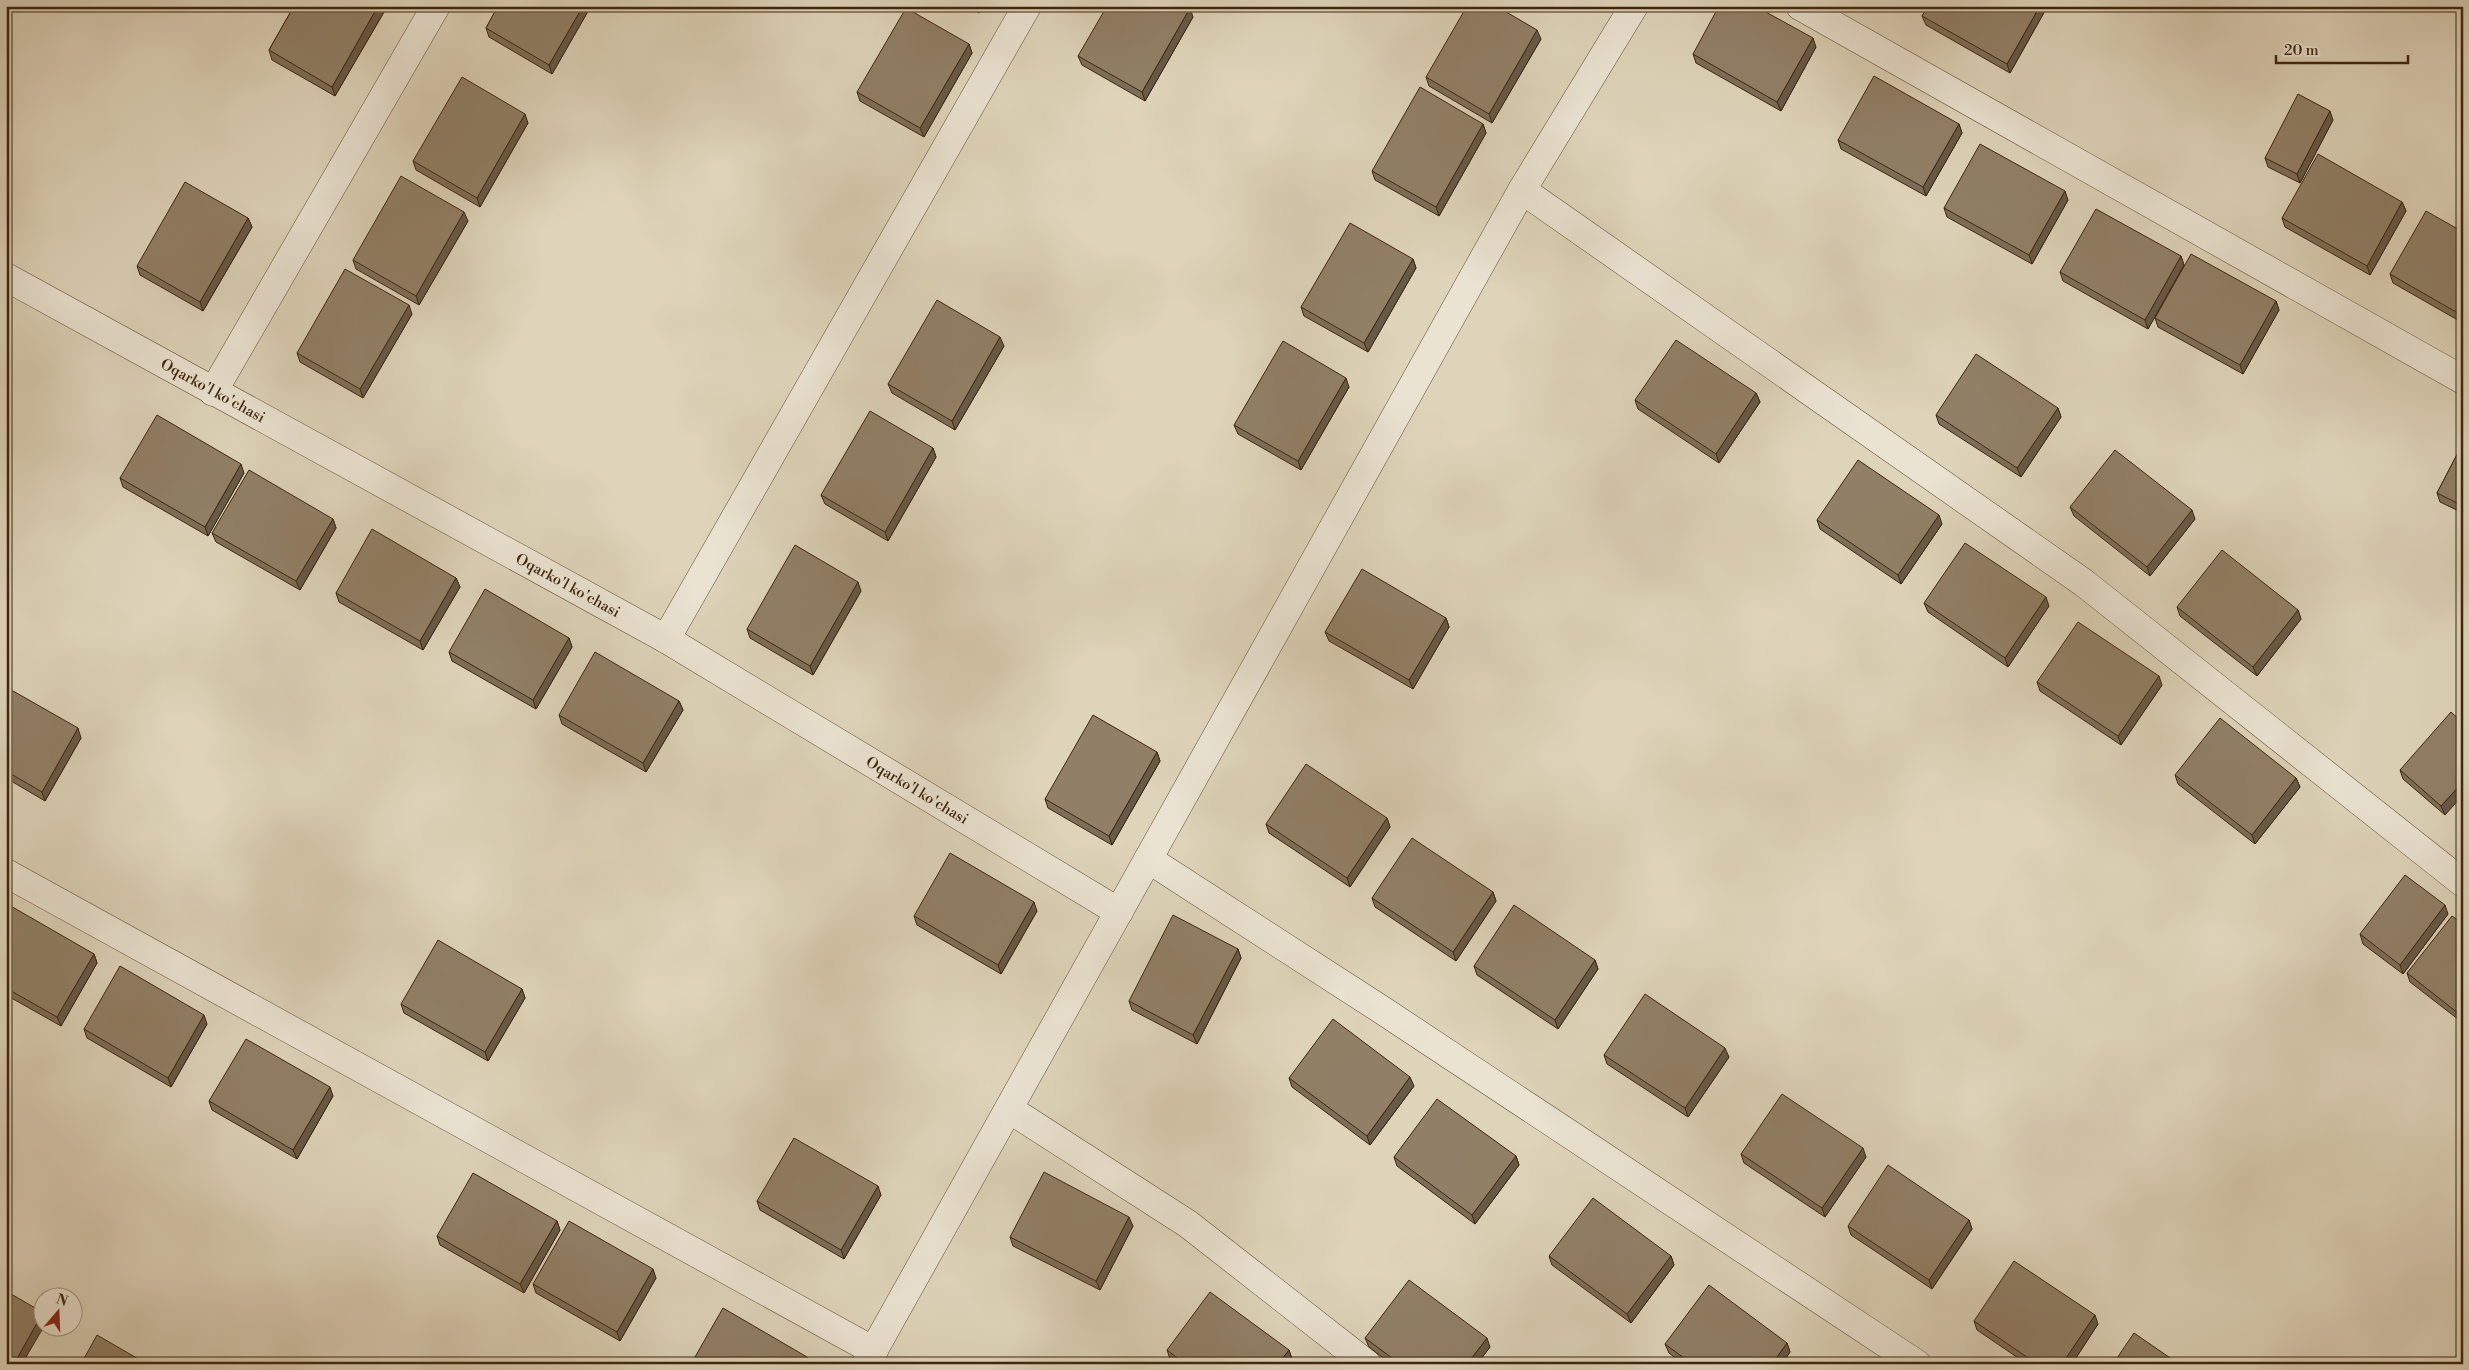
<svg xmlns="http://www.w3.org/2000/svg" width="2469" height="1370" font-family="'Libre Bodoni',serif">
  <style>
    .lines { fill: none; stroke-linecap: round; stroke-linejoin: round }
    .street-casing { stroke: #665238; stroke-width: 29 }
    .street { stroke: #eae3d2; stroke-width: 28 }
    .wall { fill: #7d6e59; stroke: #3e260d }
    .shaded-wall { fill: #665a48; stroke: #3e260d }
    .building { fill: #918067; stroke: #3e260d }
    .labels { text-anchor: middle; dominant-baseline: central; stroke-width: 4; stroke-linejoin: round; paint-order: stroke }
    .street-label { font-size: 15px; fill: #3e260d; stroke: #eae3d2 }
  </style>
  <rect width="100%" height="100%" fill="#ded4ba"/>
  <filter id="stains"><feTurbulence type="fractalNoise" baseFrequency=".004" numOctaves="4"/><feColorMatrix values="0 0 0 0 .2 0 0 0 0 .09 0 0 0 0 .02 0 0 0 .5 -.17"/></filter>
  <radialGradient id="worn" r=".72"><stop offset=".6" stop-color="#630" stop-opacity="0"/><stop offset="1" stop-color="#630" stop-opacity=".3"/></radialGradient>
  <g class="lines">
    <defs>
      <g id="street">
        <path d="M1800 6 2463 380"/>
        <path d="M1522 190 2084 583 2463 883"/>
        <path id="s1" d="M6 277 666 639 1119 912"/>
        <path d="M213 392 436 6"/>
        <path d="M666 639 1027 6"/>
        <path d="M1148 859 1382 1010 1917 1364"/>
        <path d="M6 873 874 1351"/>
        <path d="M1009 1109 1188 1224 1367 1364"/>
        <path d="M866 1364 1522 190 1634 6"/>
      </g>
    </defs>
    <!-- street casing -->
    <use href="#street" class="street-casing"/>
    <!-- street -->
    <use href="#street" class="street"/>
  </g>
  <!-- wall -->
  <path class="wall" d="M294 6H381L384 12 335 96 272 60 269 50Z
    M498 6H591L552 74 489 37 486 28Z
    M968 6H982L979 13Z
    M1928 6H2045L2046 9 2010 73 1926 25 1922 16Z
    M1193 17 1145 101 1082 65 1078 56Z
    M1541 39 1492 123 1429 86 1426 77Z
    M969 44 972 53 924 137 860 101 857 92Z
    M1816 47 1781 111 1696 63 1693 54Z
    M2333 120 2300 183 2268 167 2265 158Z
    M528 123 480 207 416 170 413 161Z
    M1483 124 1486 133 1439 216 1375 180 1372 171Z
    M1959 124 1962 133 1926 196 1841 149 1838 140Z
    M2068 200 2032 264 1947 217 1944 208Z
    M2402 202 2406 211 2370 275 2285 227 2282 218Z
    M248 218 252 227 203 311 140 275 137 266Z
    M468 221 419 305 356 269 353 260Z
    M2463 232V323L2393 283 2390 274Z
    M2181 256 2184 265 2148 329 2063 281 2060 272Z
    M1413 259 1416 268 1368 352 1304 316 1301 307Z
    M2276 301 2279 310 2243 374 2158 327 2155 318Z
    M412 314 363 398 300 362 297 353Z
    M1004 346 955 430 892 393 888 384Z
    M1349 387 1301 470 1238 434 1234 425Z
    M1756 393 1760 402 1719 463 1638 409 1635 400Z
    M2058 408 2061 417 2021 477 1939 424 1936 415Z
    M2463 443V513L2440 502 2437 493Z
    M933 448 936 457 888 541 825 504 821 495Z
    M244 473 208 536 123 487 120 478Z
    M2070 507 2195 519 2150 576 2074 516Z
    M333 519 336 528 300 590 216 542 212 533Z
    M1817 520 1942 524 1901 584 1820 529Z
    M456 578 460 587 423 650 339 602 336 593Z
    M861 591 813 675 750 638 747 629Z
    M1924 603 2049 606 2008 667 1928 612Z
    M2177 607 2298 610 2301 619 2257 676 2180 616Z
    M1446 618 1449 627 1413 689 1329 641 1325 632Z
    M569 638 572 647 536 709 452 661 449 652Z
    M2037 682 2162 685 2121 745 2040 691Z
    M6 687 81 738 45 801 6 778Z
    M679 701 683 710 646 772 562 724 559 715Z
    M2463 723 2445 815 2403 779 2400 770Z
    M1157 752 1160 761 1112 845 1048 808 1045 799Z
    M2175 775 2296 778 2300 787 2255 844 2178 784Z
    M1387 818 1390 827 1350 887 1269 833 1266 824Z
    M1493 892 1496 901 1456 961 1375 907 1372 898Z
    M6 910 94 954 97 963 61 1026 6 995Z
    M1037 911 1001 974 917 925 914 916Z
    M2448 914 2403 974 2363 944 2360 934Z
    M2463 924V1023L2410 982 2407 973Z
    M1238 949 1241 958 1197 1044 1132 1010 1129 1001Z
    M1595 960 1598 969 1558 1029 1477 975 1474 966Z
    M522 989 525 998 488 1061 404 1013 401 1004Z
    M207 1024 171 1087 87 1038 84 1029Z
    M1604 1055 1729 1057 1688 1117 1607 1064Z
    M1289 1078 1414 1086 1370 1145 1292 1087Z
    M333 1096 297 1159 212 1110 209 1101Z
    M1741 1154 1866 1157 1825 1217 1744 1163Z
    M1516 1156 1519 1165 1475 1224 1397 1166 1394 1157Z
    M881 1195 844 1259 760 1210 757 1201Z
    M1969 1220 1972 1229 1932 1289 1851 1235 1848 1226Z
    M557 1221 560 1230 524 1293 440 1245 437 1236Z
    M1133 1226 1100 1290 1013 1246 1010 1237Z
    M1549 1256H1671L1674 1265 1631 1323 1552 1265Z
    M656 1278 620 1341 536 1293 533 1284Z
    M1974 1321 2098 1324 2072 1364H2027L1977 1330Z
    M1365 1338 1490 1347 1477 1364H1391L1369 1347Z
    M1787 1343 1790 1352 1782 1364H1683L1669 1353 1665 1344Z
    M1167 1350H1289L1292 1359 1288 1364H1177L1170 1359Z"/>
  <!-- shaded-wall -->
  <path class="shaded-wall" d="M378 6H381L384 12 335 96 332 87Z
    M583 6H591L552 74 549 65Z
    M976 6H982L979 13Z
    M2040 6H2045L2046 9 2010 73 2007 64Z
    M1190 8 1193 17 1145 101 1142 92Z
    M1537 30 1541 39 1492 123 1489 114Z
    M1813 38 1816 47 1781 111 1777 102Z
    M969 44 972 53 924 137 920 128Z
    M2330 111 2333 120 2300 183 2297 174Z
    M525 114 528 123 480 207 477 198Z
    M1483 124 1486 133 1439 216 1436 207Z
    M1959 124 1962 133 1926 196 1923 187Z
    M2065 191 2068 200 2032 264 2029 255Z
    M2402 202 2406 211 2370 275 2367 266Z
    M464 212 468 221 419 305 416 296Z
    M248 218 252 227 203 311 200 302Z
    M2181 256 2184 265 2148 329 2145 320Z
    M1413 259 1416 268 1368 352 1364 343Z
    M2276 301 2279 310 2243 374 2240 365Z
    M409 305 412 314 363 398 360 389Z
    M1000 337 1004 346 955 430 952 421Z
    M6 339 10 348 6 354Z
    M1346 378 1349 387 1301 470 1298 461Z
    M1756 393 1760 402 1719 463 1716 454Z
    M2058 408 2061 417 2021 477 2017 468Z
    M933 448 936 457 888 541 885 532Z
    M241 464 244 473 208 536 205 527Z
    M2192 510 2195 519 2150 576 2147 567Z
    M1939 515 1942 524 1901 584 1898 575Z
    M333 519 336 528 300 590 296 581Z
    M456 578 460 587 423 650 420 641Z
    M858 582 861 591 813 675 810 666Z
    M2046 597 2049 606 2008 667 2005 658Z
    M2298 610 2301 619 2257 676 2253 667Z
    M1446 618 1449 627 1413 689 1409 680Z
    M569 638 572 647 536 709 533 700Z
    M2159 676 2162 685 2121 745 2118 736Z
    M679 701 683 710 646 772 643 763Z
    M78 728 81 738 45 801 42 792Z
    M1157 752 1160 761 1112 845 1109 836Z
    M2296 778 2300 787 2255 844 2252 835Z
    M2463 782V795L2445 815 2441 806Z
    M1387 818 1390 827 1350 887 1347 878Z
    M1493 892 1496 901 1456 961 1453 952Z
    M1034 902 1037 911 1001 974 998 965Z
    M2445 905 2448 914 2403 974 2400 965Z
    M1238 949 1241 958 1197 1044 1193 1035Z
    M94 954 97 963 61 1026 57 1017Z
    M1595 960 1598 969 1558 1029 1555 1020Z
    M522 989 525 998 488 1061 485 1052Z
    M204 1015 207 1024 171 1087 168 1078Z
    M1725 1048 1729 1057 1688 1117 1685 1108Z
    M1410 1077 1414 1086 1370 1145 1367 1136Z
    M330 1087 333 1096 297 1159 293 1150Z
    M1863 1148 1866 1157 1825 1217 1822 1208Z
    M1516 1156 1519 1165 1475 1224 1472 1215Z
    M878 1186 881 1195 844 1259 841 1250Z
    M1129 1217 1133 1226 1100 1290 1096 1281Z
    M1969 1220 1972 1229 1932 1289 1929 1280Z
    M557 1221 560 1230 524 1293 520 1284Z
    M1671 1256 1674 1265 1631 1323 1627 1314Z
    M653 1269 656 1278 620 1341 617 1332Z
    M42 1314V1328H43L22 1364H14Z
    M2095 1315 2098 1324 2072 1364H2062Z
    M1487 1338 1490 1347 1477 1364H1467Z
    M1787 1343 1790 1352 1782 1364H1772Z
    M1289 1350 1292 1359 1288 1364H1278Z
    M807 1357 810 1364H803Z"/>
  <!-- building -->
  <path class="building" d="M294 6H378L332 87 269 50Z
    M498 6H583L549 65 486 28Z
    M1107 6H1187L1190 8 1142 92 1078 56Z
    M1467 6H1496L1537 30 1489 114 1426 77Z
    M1719 6H1755L1813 38 1777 102 1693 54Z
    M1928 6H2040L2007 64 1922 16Z
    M906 8 969 44 920 128 857 92Z
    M1874 76 1959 124 1923 187 1838 140Z
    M462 77 525 114 477 198 413 161Z
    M1420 87 1483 124 1436 207 1372 171Z
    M2298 94 2330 111 2297 174 2265 158Z
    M1980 144 2065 191 2029 255 1944 208Z
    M2318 154 2402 202 2367 266 2282 218Z
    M401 176 464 212 416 296 353 260Z
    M185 182 248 218 200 302 137 266Z
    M2096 209 2181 256 2145 320 2060 272Z
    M2426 211 2463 232V316L2390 274Z
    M1350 223 1413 259 1364 343 1301 307Z
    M2191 254 2276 301 2240 365 2155 318Z
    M345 269 409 305 360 389 297 353Z
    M937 300 1000 337 952 421 888 384Z
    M1676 340 1756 393 1716 454 1635 400Z
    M1283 341 1346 378 1298 461 1234 425Z
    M1976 354 2058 408 2017 468 1936 415Z
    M870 411 933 448 885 532 821 495Z
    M157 415 241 464 205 527 120 478Z
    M2463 443V506L2437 493Z
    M2115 450 2192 510 2147 567 2070 507Z
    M1858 460 1939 515 1898 575 1817 520Z
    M249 470 333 519 296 581 212 533Z
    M372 529 456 578 420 641 336 593Z
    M1965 543 2046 597 2005 658 1924 603Z
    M795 545 858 582 810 666 747 629Z
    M2222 550 2298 610 2253 667 2177 607Z
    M1362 569 1446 618 1409 680 1325 632Z
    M485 589 569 638 533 700 449 652Z
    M2078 622 2159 676 2118 736 2037 682Z
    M595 652 679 701 643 763 559 715Z
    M6 687 78 728 42 792 6 771Z
    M2451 712 2463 723V782L2441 806 2400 770Z
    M1093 715 1157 752 1109 836 1045 799Z
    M2220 718 2296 778 2252 835 2175 775Z
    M1306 764 1387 818 1347 878 1266 824Z
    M1412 838 1493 892 1453 952 1372 898Z
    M950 853 1034 902 998 965 914 916Z
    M2405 875 2445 905 2400 965 2360 934Z
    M9 905 94 954 57 1017 6 988V910Z
    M1514 905 1595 960 1555 1020 1474 966Z
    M1173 915 1238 949 1193 1035 1129 1001Z
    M2452 916 2463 924V1017L2407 973Z
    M438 940 522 989 485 1052 401 1004Z
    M120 966 204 1015 168 1078 84 1029Z
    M1645 994 1725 1048 1685 1108 1604 1055Z
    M1333 1019 1410 1077 1367 1136 1289 1078Z
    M246 1039 330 1087 293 1150 209 1101Z
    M1782 1094 1863 1148 1822 1208 1741 1154Z
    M1437 1099 1516 1156 1472 1215 1394 1157Z
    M794 1138 878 1186 841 1250 757 1201Z
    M1888 1165 1969 1220 1929 1280 1848 1226Z
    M1044 1172 1129 1217 1096 1281 1010 1237Z
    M473 1173 557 1221 520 1284 437 1236Z
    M1593 1198 1671 1256 1627 1314 1549 1256Z
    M569 1221 653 1269 617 1332 533 1284Z
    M2014 1261 2095 1315 2062 1364H2037L1974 1321Z
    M1409 1280 1487 1338 1467 1364H1400L1365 1338Z
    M1709 1285 1787 1343 1772 1364H1692L1665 1344Z
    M6 1291 42 1312V1314L14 1364H6Z
    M1210 1292 1289 1350 1278 1364H1185L1167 1350Z
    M723 1308 807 1357 803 1364H691Z
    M2134 1333 2179 1364H2113Z
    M97 1335 147 1364H81Z"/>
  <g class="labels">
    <!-- street labels -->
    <g class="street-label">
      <text stroke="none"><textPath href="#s1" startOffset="236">Oqarko'l ko'chasi</textPath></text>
      <text stroke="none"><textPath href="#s1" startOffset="641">Oqarko'l ko'chasi</textPath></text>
      <text stroke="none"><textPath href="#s1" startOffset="1046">Oqarko'l ko'chasi</textPath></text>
    </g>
  </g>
  <!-- margin -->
  <rect width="2469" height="1370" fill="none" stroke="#ded4ba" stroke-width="25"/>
  <rect x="8" y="8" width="2454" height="1355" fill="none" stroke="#3e260d" stroke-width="2.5"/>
  <rect x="12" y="12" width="2444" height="1345" fill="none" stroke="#3e260d"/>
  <!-- north arrow -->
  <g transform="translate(58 1312) rotate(19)"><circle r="24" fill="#eae3d2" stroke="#a59783"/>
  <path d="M0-4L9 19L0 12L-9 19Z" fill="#8f2418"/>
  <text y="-8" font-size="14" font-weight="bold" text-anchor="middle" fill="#3e260d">N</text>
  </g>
  <!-- scale -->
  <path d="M2276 55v8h132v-8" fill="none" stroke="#3e260d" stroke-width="2.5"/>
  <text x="2284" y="55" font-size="15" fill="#3e260d" stroke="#eae3d2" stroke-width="4" paint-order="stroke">20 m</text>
  <rect width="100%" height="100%" filter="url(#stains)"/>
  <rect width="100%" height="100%" fill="url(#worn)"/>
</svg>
